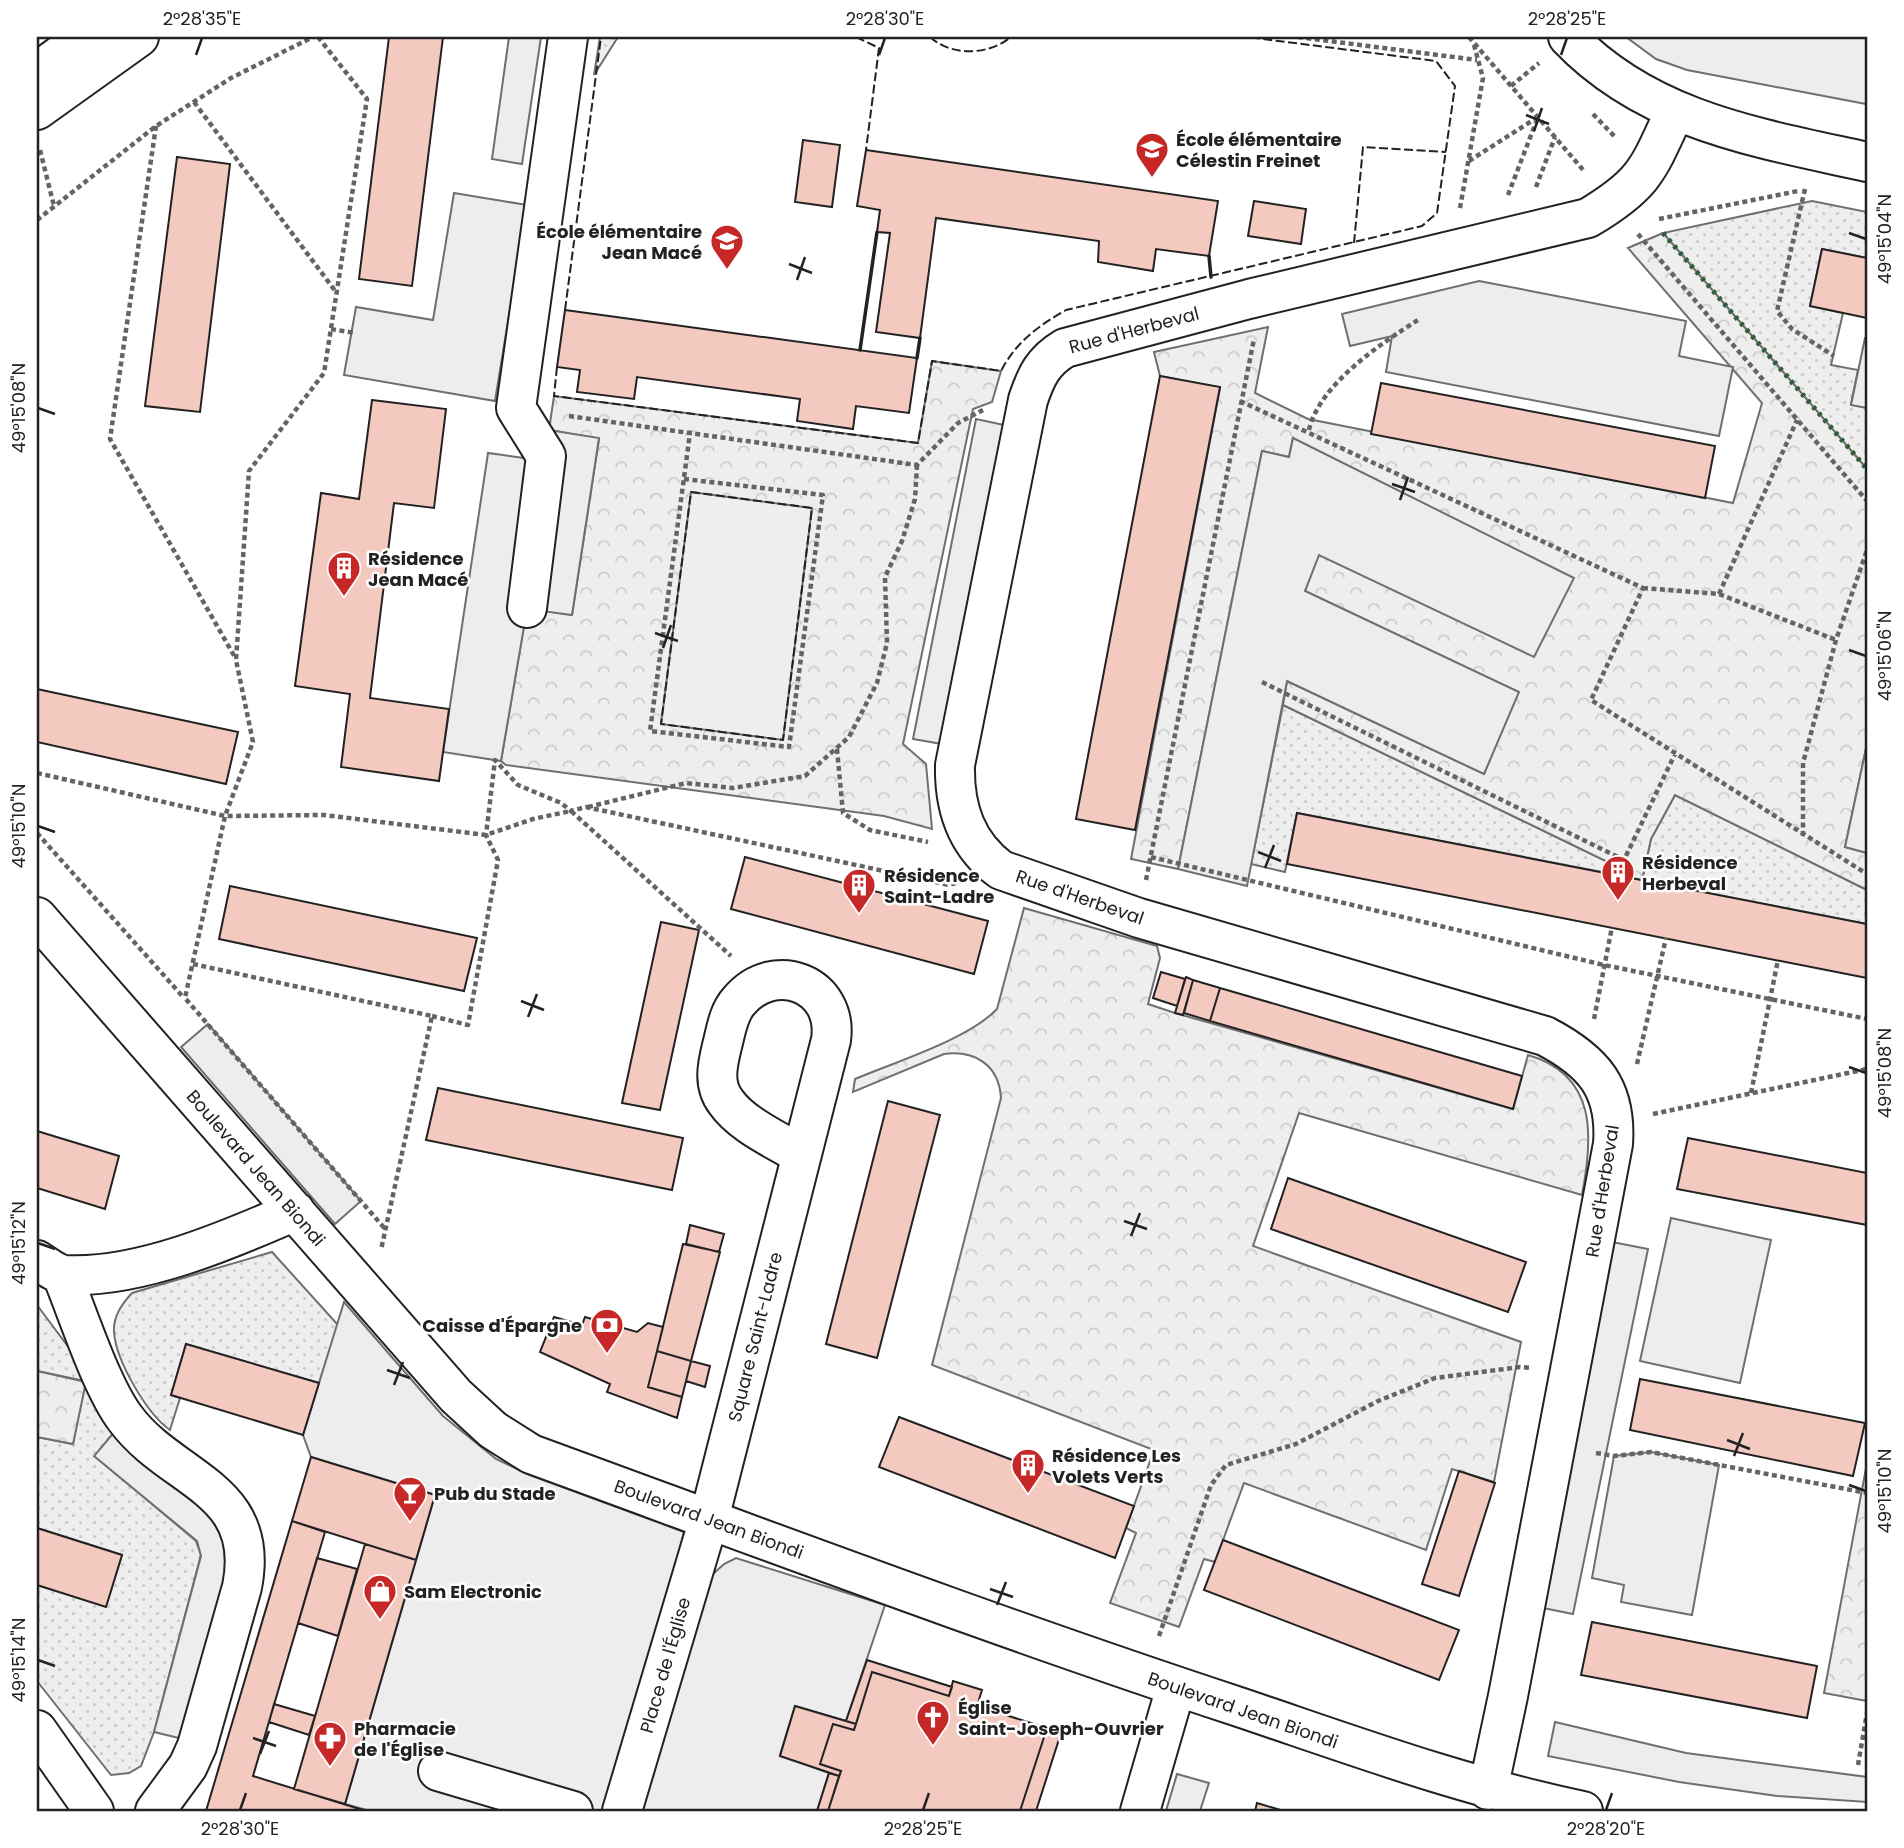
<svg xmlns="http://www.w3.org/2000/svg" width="1904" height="1848" font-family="Poppins,sans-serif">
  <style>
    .grass { fill: url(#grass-dots); stroke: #6f6f6f; stroke-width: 2 }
    .forest { fill: url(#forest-crowns); stroke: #6f6f6f; stroke-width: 2 }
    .pitch { fill: #eee; stroke: #6f6f6f; stroke-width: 2 }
    .parking { fill: #ededed; stroke: #6f6f6f; stroke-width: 2 }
    .building { fill: #f3c9c0; stroke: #222; stroke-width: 2 }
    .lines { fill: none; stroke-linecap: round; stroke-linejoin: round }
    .minor-casing { stroke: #222; stroke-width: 42 }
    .path { stroke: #646464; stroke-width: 4.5; stroke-dasharray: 5 3.5; stroke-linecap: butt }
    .minor { stroke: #fff; stroke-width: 38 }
    .hedge { stroke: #2f5e38; stroke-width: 5; stroke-dasharray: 3.5 5; stroke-linecap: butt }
    .fence { stroke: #222; stroke-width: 2; stroke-dasharray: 9 3.5; stroke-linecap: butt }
    .wall { stroke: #222; stroke-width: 3.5 }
    .ticks { fill: none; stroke: #222; stroke-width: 2.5 }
    .labels { text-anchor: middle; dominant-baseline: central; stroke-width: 5; stroke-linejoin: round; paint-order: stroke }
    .poi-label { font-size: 18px; font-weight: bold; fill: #222; stroke: #fff; text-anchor: start }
    .street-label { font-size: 18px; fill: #222; stroke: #fff }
    .neatline { fill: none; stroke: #222; stroke-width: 2.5 }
    .ticks-label { font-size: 18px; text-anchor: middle; fill: #222 }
  </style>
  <defs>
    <pattern id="grass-dots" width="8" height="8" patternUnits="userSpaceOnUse" patternTransform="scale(1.75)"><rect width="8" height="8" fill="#eee"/><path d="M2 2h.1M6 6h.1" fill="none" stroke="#ccc" stroke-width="1.8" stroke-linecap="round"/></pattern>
    <pattern id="forest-crowns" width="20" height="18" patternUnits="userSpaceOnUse" patternTransform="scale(1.75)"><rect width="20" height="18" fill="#eee"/><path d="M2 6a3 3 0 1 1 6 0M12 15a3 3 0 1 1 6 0" fill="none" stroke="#ccc"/></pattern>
  </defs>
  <rect width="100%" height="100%" fill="#fff"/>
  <!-- grass -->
  <path class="grass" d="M600 37H618L594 75Z
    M1812 201 1867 212V258L1822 249 1810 306 1843 313 1831 365 1858 370 1851 404 1867 408V469L1663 233Z
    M1283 705 1608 862 1607 873 1297 813 1285 872 1251 864Z
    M1675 795 1867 890V924L1642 880 1651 839Z
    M272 1252 338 1325 319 1383 186 1344 171 1395 180 1398 170 1430C147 1414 116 1361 114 1332 113 1316 122 1304 132 1293Z
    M37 1305 87 1372 116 1430 95 1456 196 1541 201 1555 154 1732 141 1766 129 1773 111 1775 37 1681V1585L106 1606 122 1555 37 1528V1437L73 1444 85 1381 37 1371Z"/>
  <!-- forest -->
  <path class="forest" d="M1663 233 1867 469V744L1845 847 1867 853V890L1675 795 1651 839 1642 880 1607 873 1608 862 1283 705 1287 681 1484 774 1518 692 1305 591 1319 554 1534 656 1293 438 1289 457 1262 451 1178 869 1131 859 1220 388 1160 376 1154 352 1268 327 1255 393 1308 419 1733 503 1762 403 1628 248Z
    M932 361 1001 371 992 402 973 409 903 744 926 764 932 829 884 816 506 765 501 761 527 608 572 615 599 439 549 430 554 396 918 443Z
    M1024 908 1157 946 1160 958 1148 1004 1175 1013 1513 1109 1528 1055C1598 1075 1593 1138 1582 1195L1299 1113 1253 1246 1521 1342 1494 1482 1452 1469 1426 1550 1244 1483 1215 1562 1204 1559 1179 1627 1110 1603 1136 1533 1126 1528 1154 1450 932 1365 1001 1098C999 1065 975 1050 944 1054L853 1092 855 1079C895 1062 969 1039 997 1009Z
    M37 1371 86 1382 73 1444 37 1437Z
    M1867 1463V1701L1824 1693Z"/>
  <!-- pitch -->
  <path class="pitch" d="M691 492 812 508 783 740 661 724Z"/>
  <!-- parking -->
  <path class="parking" d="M509 37H541L522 164 492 159Z
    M1626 37H1867L1866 104 1687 70 1656 59Z
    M454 193 527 205 495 401 344 375 356 307 433 320Z
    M1479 281 1686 321 1679 356 1733 367 1719 436 1386 372 1392 336 1350 346 1342 314Z
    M1865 338H1867V408L1851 405Z
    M976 419 1004 425 942 744 913 739Z
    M549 430 599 438 572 615 527 609 501 761 443 752 488 453 545 461Z
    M1293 438 1574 578 1534 657 1319 555 1305 591 1519 692 1484 774 1287 681 1247 886 1178 869 1262 451 1289 457Z
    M1867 744V853L1845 847Z
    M208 1024 361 1201 335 1224 181 1047Z
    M1671 1218 1771 1240 1740 1383 1640 1361Z
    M1612 1242 1648 1249 1573 1614 1538 1607Z
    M344 1302 443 1416 496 1459 530 1475 684 1532 651 1664 713 1574 724 1564 736 1558 885 1605 846 1721 795 1706 780 1755 829 1773 817 1811H370L345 1804 435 1495 311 1457 303 1435Z
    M116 1430 221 1521 229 1561 183 1739 154 1732 201 1556 197 1541 94 1456Z
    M1651 1452 1719 1465 1692 1615 1621 1602 1624 1585 1592 1578 1614 1456Z
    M1555 1722 1686 1753 1867 1777V1802L1777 1796 1679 1782 1548 1756Z
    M1177 1774 1209 1783 1200 1811H1166Z"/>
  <!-- building -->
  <path class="building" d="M389 37H443L412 286 359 279Z
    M803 140 840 145 832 207 795 202Z
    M866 150 1218 201 1209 256 1156 249 1153 271 1098 262 1099 241 936 218 920 338 876 332 890 233 877 232 880 210 857 206Z
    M177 157 230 164 200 412 145 406Z
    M1254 201 1306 209 1301 244 1248 236Z
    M1822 249 1867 258V318L1810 306Z
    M565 310 917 358 909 413 856 406 853 429 797 421 800 399 637 377 634 399 577 392 580 370 557 367Z
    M1160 376 1220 387 1135 830 1076 819Z
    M1381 383 1715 446 1705 498 1371 434Z
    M372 400 446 409 434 508 394 503 370 698 449 709 439 781 341 767 350 694 295 686 321 493 359 499Z
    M37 689 238 732 226 784 37 742Z
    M1297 813 1867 924V978L1287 864Z
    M745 857 988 921 974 974 731 909Z
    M230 886 477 938 464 991 219 939Z
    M661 922 699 930 660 1110 622 1103Z
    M1161 972 1185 979 1177 1006 1153 998Z
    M1186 977 1193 980 1183 1015 1175 1013Z
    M1193 980 1220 988 1210 1021 1184 1013Z
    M1220 988 1522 1076 1513 1109 1210 1021Z
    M438 1088 683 1138 672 1190 426 1140Z
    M888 1101 940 1115 877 1358 826 1344Z
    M37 1131 119 1156 105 1209 37 1188Z
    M1688 1138 1867 1173V1225L1677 1189Z
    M1288 1178 1526 1262 1508 1312 1271 1229Z
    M690 1225 724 1234 719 1252 686 1244Z
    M683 1244 720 1252 691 1361 657 1351Z
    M554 1317 582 1325 585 1317 637 1332 648 1323 663 1327 648 1387 682 1397 677 1418 607 1392 610 1384 540 1352Z
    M186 1344 319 1383 303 1435 171 1395Z
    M657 1351 691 1361 682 1397 648 1387Z
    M691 1361 710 1366 705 1387 686 1381Z
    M1640 1379 1865 1423 1853 1476 1630 1430Z
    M899 1417 1134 1506 1115 1558 879 1467Z
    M311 1457 435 1495 416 1560 292 1521Z
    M1459 1471 1495 1483 1459 1596 1422 1584Z
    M292 1521 325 1532 253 1776 366 1811H206Z
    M37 1528 122 1555 106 1607 37 1585Z
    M1223 1540 1459 1630 1439 1680 1204 1590Z
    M365 1544 416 1560 345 1804 294 1789Z
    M317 1558 357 1569 338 1636 298 1623Z
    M1592 1622 1817 1666 1807 1718 1581 1675Z
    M867 1660 952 1687 949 1696 872 1672 856 1724 846 1721Z
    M872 1672 949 1696 953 1681 982 1690 977 1706 1047 1728 1020 1811H828L841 1771 820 1764 833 1724 854 1730Z
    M274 1704 315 1716 309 1735 269 1722Z
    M795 1706 856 1724 854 1730 833 1724 820 1764 841 1771 839 1776 780 1756Z
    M1047 1728 1061 1733 1036 1811H1020Z
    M829 1773 839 1776 828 1811H817Z
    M1257 1803 1284 1811H1255Z"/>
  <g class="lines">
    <defs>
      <path id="minor" d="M1568 37C1648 121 1759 138 1867 162
        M37 72 85 37
        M37 110 139 37
        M527 608 546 456 516 408 568 37
        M37 917 456 1396 493 1430 531 1454C766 1540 999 1628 1236 1706 1352 1745 1462 1786 1583 1811
        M37 1260C45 1265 56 1274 65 1275 138 1279 229 1240 295 1211
        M62 1275C78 1314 101 1386 125 1418 171 1481 262 1487 242 1587L197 1746 188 1766 155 1811
        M37 1730 94 1811
        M438 1771 573 1811
        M1488 1790 1508 1696 1613 1144C1617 1088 1593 1061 1545 1036L1139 918 1001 870C966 844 954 808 955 765L1028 400C1036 376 1043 361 1065 348L1249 299 1588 218C1645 184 1648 170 1675 111
        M622 1811 709 1519 831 1040C839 984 774 959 739 1001 728 1013 726 1031 722 1046 717 1066 713 1085 726 1102 742 1125 777 1140 801 1155
        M1140 1811 1176 1687"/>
    </defs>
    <!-- minor casing -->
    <use href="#minor" class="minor-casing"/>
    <!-- path -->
    <path class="path" d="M318 37 367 99 324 373 249 471 236 660 253 742 225 816 185 998 386 1230
      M1298 37 1477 60
      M1469 37 1584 171
      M1511 86 1539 63
      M194 102 336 292
      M1593 114 1616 138
      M156 126 110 439 236 659
      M40 150 54 206
      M1469 161 1538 117
      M1536 187 1555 137
      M1805 189 1777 311 1792 329 1834 356
      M1508 195 1538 117
      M1460 208 1483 78 1474 45
      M1659 219 1798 191
      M37 220 156 126 231 78 313 37
      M1638 234 1867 501
      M331 329 355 333
      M1240 401 1643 588 1591 700 1867 874
      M569 416 917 465 958 423 983 410
      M1309 430C1319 385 1380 344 1418 320
      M684 479 823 495 789 747 650 731 690 433
      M1643 588 1719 594 1836 640
      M1719 594 1797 420
      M1262 682 1624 860 1675 754
      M837 749 843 813 870 830 928 842
      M37 773 225 816 324 815 486 835 533 819 571 811 731 956
      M588 807 686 783 733 788 805 776 849 737 877 683 887 643 885 577 902 541 915 499 917 465
      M37 833 184 998
      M1803 836V763L1836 640 1867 550
      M1151 857 1604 965 1867 1019
      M1621 876 1624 860
      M1146 880 1254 339
      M193 964 432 1016 381 1250
      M432 1016 468 1025 498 860 486 835 495 760 518 785 561 803 571 811 586 807 949 885 956 883
      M1594 1019 1612 927
      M1637 1064 1666 938
      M1751 1093 1778 960
      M1653 1114 1867 1069
      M1596 1453 1614 1456 1651 1452 1867 1493
      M1159 1636 1211 1485 1226 1465 1296 1444 1378 1401 1435 1378 1520 1367 1531 1368
      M1858 1765 1867 1713"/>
    <!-- minor -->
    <use href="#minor" class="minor"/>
    <!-- hedge -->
    <path class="hedge" d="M1663 233 1867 469"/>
    <!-- fence -->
    <path class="fence" d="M856 37 879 48 866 150
      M930 37C952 57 989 55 1011 37
      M1354 243 1363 147 1446 152
      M565 310 601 37
      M557 367 554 396 918 443 932 361 1001 371C1016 342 1038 326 1066 310L1422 226 1437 213 1455 86 1436 61 1247 37
      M691 492 812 508 783 740 661 724Z"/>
    <!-- wall -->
    <path class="wall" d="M1209 256 1211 277
      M860 350 877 232
      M917 358 920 338"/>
  </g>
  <!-- ticks -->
  <path class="ticks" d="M196 55 202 38M879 55 885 38M1561 55 1567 38M1526 115 1549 124M1534 131 1542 108M1849 233 1866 239M789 264 812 273M797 280 805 257M38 408 55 414M1392 484 1415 492M1400 500 1408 477M655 633 678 641M663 648 671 625M1849 650 1866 656M38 826 55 832M1258 852 1281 861M1265 868 1274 845M521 1001 544 1010M528 1017 537 994M1849 1067 1866 1073M1124 1221 1147 1229M1131 1236 1140 1213M38 1243 55 1249M387 1370 410 1378M394 1385 403 1362M1727 1440 1750 1449M1734 1456 1743 1433M1849 1485 1866 1491M990 1589 1013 1597M997 1605 1006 1582M38 1660 55 1666M253 1738 276 1746M260 1754 269 1731M240 1810 246 1793M923 1810 929 1793M1606 1810 1612 1793"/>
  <!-- icons -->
  <defs>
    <symbol id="school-pin" viewBox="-11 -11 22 30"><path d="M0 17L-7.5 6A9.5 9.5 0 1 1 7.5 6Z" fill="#c62828" stroke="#fff"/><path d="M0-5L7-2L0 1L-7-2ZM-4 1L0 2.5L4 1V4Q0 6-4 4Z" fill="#fff"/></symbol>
    <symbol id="building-pin" viewBox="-11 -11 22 30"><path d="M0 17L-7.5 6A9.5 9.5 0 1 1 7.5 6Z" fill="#c62828" stroke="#fff"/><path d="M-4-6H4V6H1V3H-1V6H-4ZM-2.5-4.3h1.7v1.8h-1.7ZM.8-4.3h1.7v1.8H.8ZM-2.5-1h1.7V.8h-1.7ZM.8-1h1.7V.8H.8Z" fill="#fff"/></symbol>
    <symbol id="bank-pin" viewBox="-11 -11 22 30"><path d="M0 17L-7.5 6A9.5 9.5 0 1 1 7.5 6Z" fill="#c62828" stroke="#fff"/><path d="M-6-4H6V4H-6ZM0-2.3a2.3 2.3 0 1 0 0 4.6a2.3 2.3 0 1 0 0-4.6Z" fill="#fff"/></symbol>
    <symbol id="bar-pin" viewBox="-11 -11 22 30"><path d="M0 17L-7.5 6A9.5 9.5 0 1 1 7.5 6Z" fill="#c62828" stroke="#fff"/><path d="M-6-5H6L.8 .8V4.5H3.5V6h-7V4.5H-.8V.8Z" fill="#fff"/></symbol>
    <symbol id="shop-pin" viewBox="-11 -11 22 30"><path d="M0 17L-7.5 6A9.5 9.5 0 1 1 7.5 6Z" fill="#c62828" stroke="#fff"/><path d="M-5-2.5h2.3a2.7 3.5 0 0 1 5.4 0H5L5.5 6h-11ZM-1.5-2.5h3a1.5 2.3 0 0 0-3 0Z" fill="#fff"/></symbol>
    <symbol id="church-pin" viewBox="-11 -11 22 30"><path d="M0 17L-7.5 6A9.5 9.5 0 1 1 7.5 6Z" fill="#c62828" stroke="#fff"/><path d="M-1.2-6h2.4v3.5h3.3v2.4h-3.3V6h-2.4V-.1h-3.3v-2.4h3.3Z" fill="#fff"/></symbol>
    <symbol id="pharmacy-pin" viewBox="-11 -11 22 30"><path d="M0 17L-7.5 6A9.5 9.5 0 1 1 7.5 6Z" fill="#c62828" stroke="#fff"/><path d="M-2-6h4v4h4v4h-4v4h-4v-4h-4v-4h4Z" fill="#fff"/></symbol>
  </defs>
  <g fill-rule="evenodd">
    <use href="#school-pin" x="1133" y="130" width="38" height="52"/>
    <use href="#school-pin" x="708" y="222" width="38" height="52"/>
    <use href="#building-pin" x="325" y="549" width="38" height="52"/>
    <use href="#building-pin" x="1599" y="853" width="38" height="52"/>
    <use href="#building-pin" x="840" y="866" width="38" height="52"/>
    <use href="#bank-pin" x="588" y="1306" width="38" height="52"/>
    <use href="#building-pin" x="1009" y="1446" width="38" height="52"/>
    <use href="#bar-pin" x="391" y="1474" width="38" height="52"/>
    <use href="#shop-pin" x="361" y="1572" width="38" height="52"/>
    <use href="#church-pin" x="914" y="1698" width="38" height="52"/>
    <use href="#pharmacy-pin" x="311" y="1719" width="38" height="52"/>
  </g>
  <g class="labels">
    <!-- poi labels -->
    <g class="poi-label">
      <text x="1176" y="139">École élémentaire<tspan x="1176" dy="21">Célestin Freinet</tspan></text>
      <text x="702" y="231" text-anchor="end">École élémentaire<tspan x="702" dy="21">Jean Macé</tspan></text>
      <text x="368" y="558">Résidence<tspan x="368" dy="21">Jean Macé</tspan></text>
      <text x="1642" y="862">Résidence<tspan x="1642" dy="21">Herbeval</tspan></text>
      <text x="884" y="875">Résidence<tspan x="884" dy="21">Saint-Ladre</tspan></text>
      <text x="582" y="1325" text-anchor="end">Caisse d'Épargne</text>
      <text x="1052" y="1455">Résidence Les<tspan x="1052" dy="21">Volets Verts</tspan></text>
      <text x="434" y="1493">Pub du Stade</text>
      <text x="404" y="1591">Sam Electronic</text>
      <text x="958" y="1707">Église<tspan x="958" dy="21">Saint-Joseph-Ouvrier</tspan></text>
      <text x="354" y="1728">Pharmacie<tspan x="354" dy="21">de l'Église</tspan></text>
    </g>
    <!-- street labels -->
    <g class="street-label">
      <text transform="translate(1134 330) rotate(-15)">Rue d'Herbeval</text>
      <text transform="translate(1080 897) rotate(19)">Rue d'Herbeval</text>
      <text transform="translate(256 1168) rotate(49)">Boulevard Jean Biondi</text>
      <text transform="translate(1602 1191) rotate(-81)">Rue d'Herbeval</text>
      <text transform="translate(755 1337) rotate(-76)">Square Saint-Ladre</text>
      <text transform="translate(709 1519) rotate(20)">Boulevard Jean Biondi</text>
      <text transform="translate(665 1665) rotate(-74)">Place de l'Église</text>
      <text transform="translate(1243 1710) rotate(19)">Boulevard Jean Biondi</text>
    </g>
  </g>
  <!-- border -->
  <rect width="1904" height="1848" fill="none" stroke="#ffffff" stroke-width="77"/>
  <rect x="38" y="38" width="1828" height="1772" class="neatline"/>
  <g class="ticks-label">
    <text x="202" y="25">2°28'35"E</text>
    <text x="885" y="25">2°28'30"E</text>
    <text x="1567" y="25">2°28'25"E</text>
    <text transform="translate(1885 239) rotate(-90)" y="6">49°15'04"N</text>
    <text transform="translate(19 408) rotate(-90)" y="6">49°15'08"N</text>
    <text transform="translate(1885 656) rotate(-90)" y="6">49°15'06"N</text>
    <text transform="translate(19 826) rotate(-90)" y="6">49°15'10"N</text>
    <text transform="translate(1885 1073) rotate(-90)" y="6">49°15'08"N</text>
    <text transform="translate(19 1243) rotate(-90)" y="6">49°15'12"N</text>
    <text transform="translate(1885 1491) rotate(-90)" y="6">49°15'10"N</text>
    <text transform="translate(19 1660) rotate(-90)" y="6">49°15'14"N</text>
    <text x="240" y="1835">2°28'30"E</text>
    <text x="923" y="1835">2°28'25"E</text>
    <text x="1606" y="1835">2°28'20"E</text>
  </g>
</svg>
